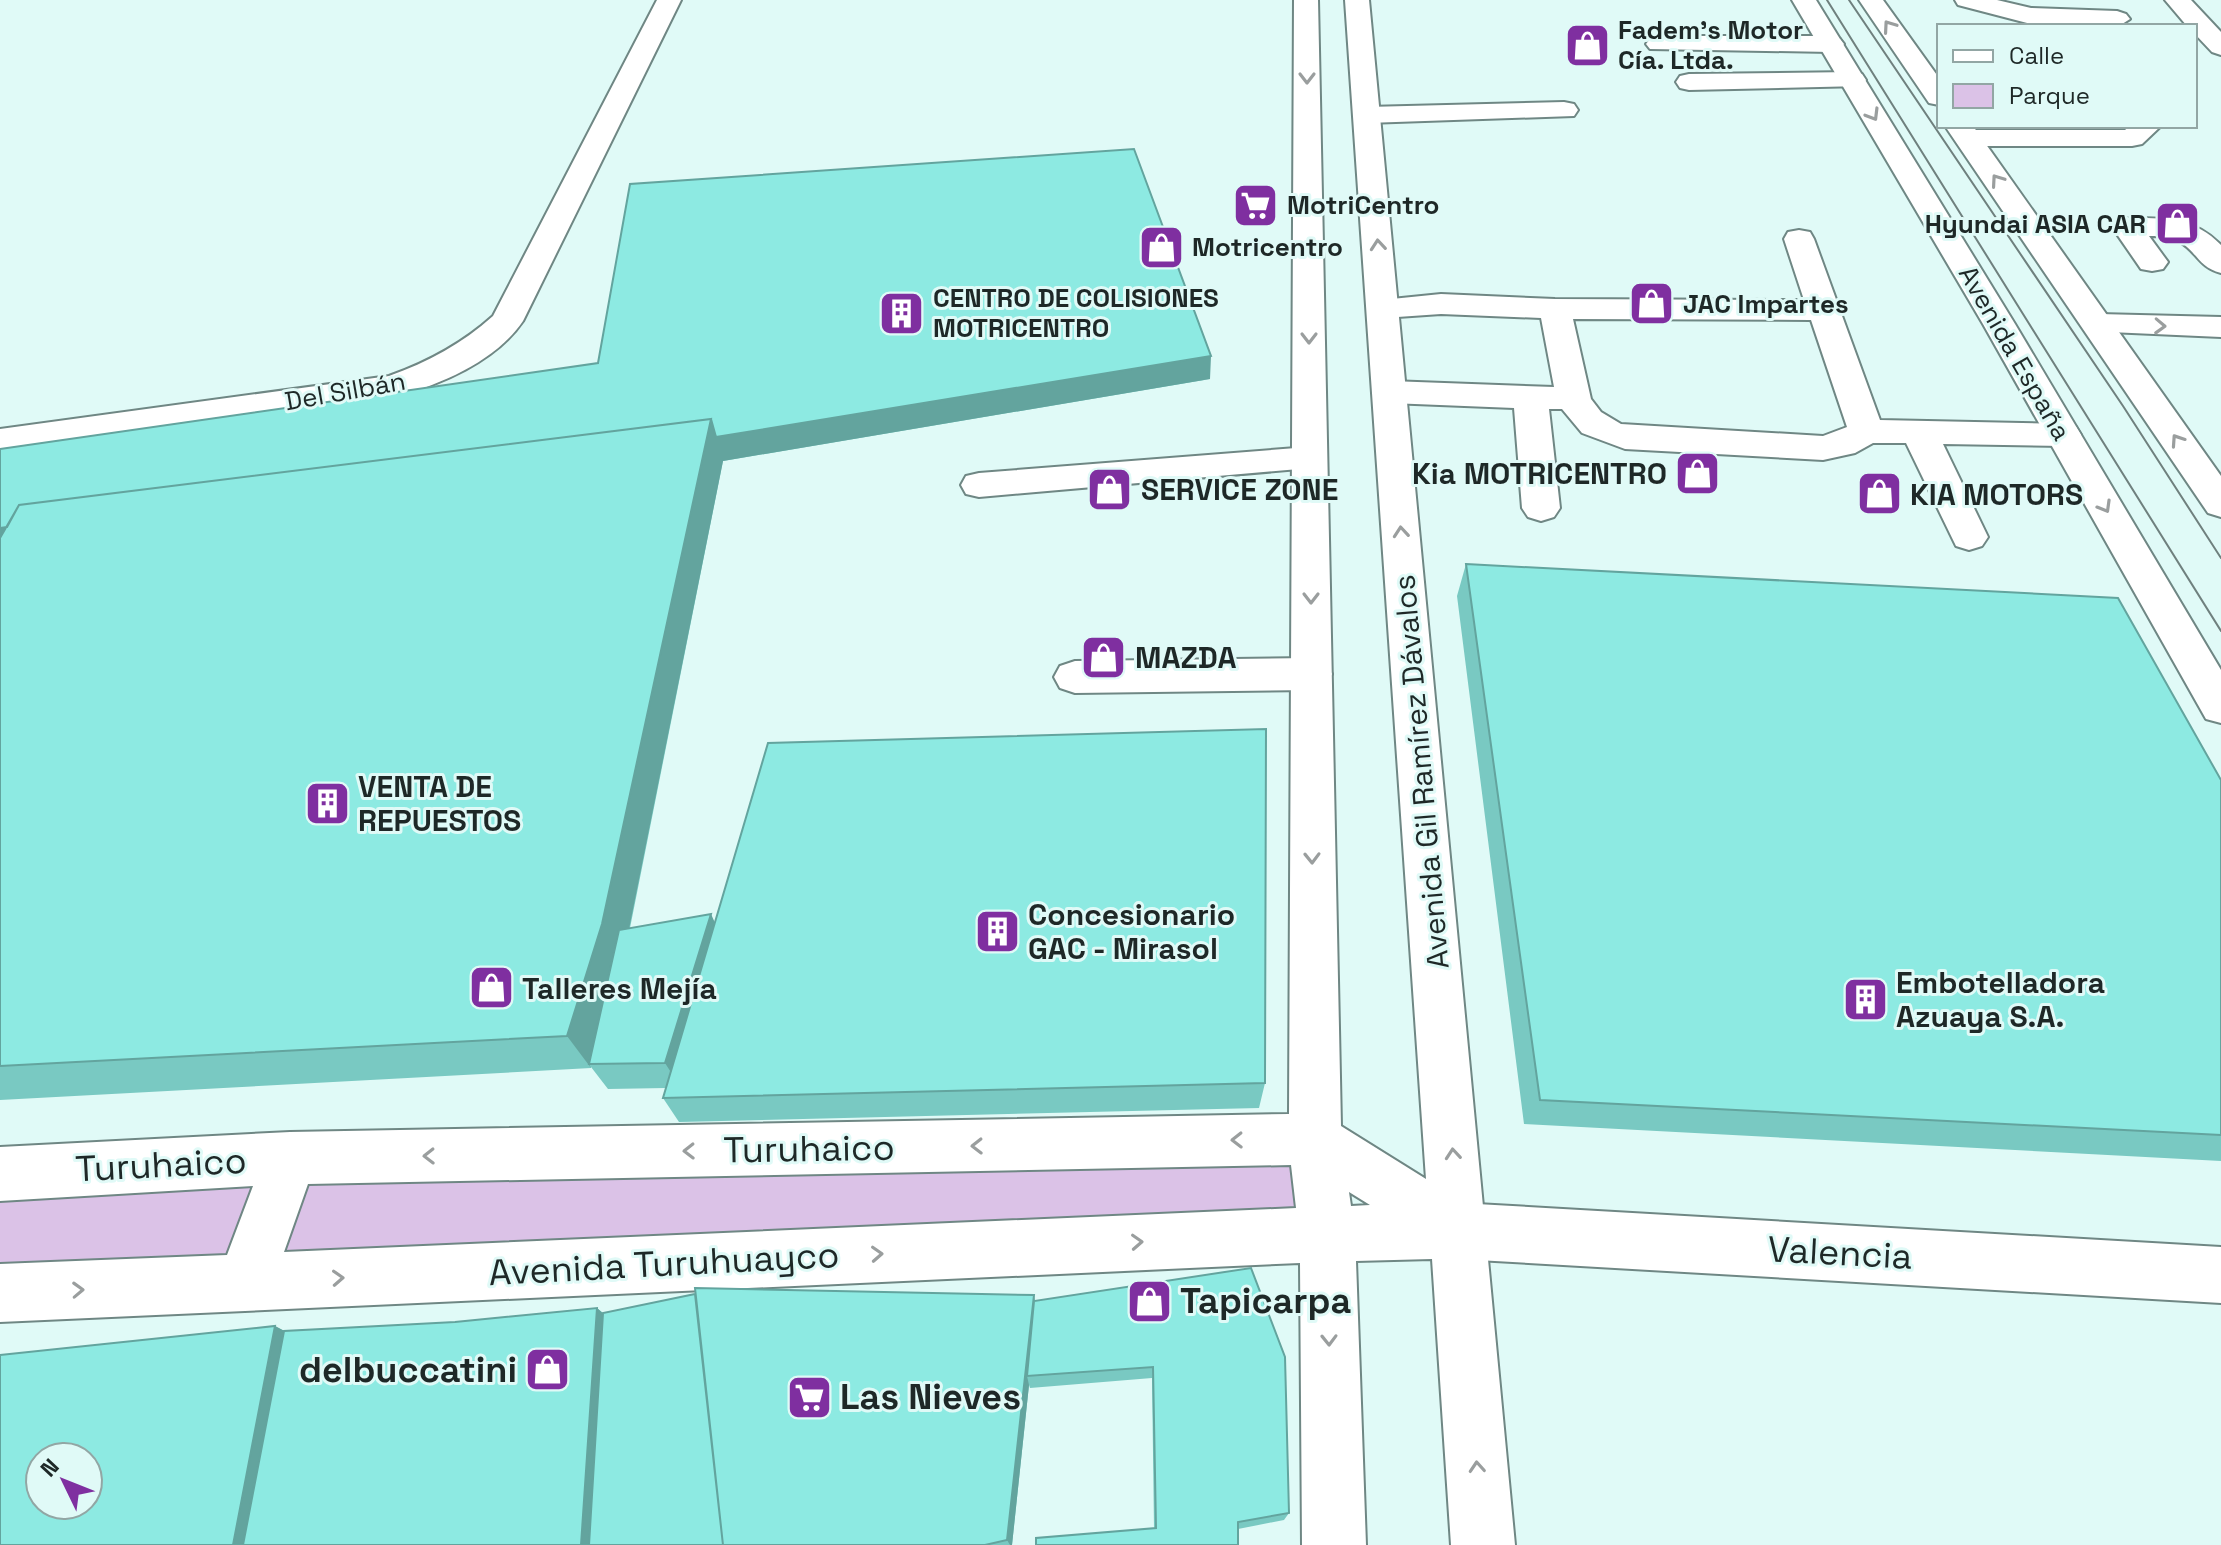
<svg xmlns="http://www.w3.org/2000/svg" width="2221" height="1545" font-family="'Space Grotesk',sans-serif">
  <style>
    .green { fill: #dbc2e7 }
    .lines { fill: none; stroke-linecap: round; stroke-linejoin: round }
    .minor-casing { stroke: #6f8784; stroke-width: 4 }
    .major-casing { stroke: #6f8784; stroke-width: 4 }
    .minor { fill: #fff; fill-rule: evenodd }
    .major { fill: #fff; fill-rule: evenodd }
    .tram { stroke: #6f807e; stroke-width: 2 }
    .wall { fill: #79c9c2 }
    .shaded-wall { fill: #63a49e }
    .building { fill: #8deae2; stroke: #63a49e; stroke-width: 2; fill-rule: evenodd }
    .oneway { stroke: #9a9e9e }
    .labels { text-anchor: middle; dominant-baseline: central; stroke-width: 6; stroke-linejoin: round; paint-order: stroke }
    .far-poi-label { font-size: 26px; font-weight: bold; fill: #1e2827; stroke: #e0faf7; text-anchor: start }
    .far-street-label { font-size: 26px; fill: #1e2827; stroke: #e0faf7 }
    .poi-label { font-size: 30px; font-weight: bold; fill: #1e2827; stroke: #e0faf7; text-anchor: start }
    .street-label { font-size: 30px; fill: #1e2827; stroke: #e0faf7 }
    .near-street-label { font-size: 36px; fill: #1e2827; stroke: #e0faf7 }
    .near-poi-label { font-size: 36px; font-weight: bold; fill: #1e2827; stroke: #e0faf7; text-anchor: start }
  </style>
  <rect width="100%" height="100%" fill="#e0faf7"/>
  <!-- green -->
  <path class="green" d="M1315 1139 1327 1234 271 1263 301 1174Z
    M274 1170 237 1270 0 1281V1185Z"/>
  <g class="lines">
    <defs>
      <path id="minor" d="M657 0H681L523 321C496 361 440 385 394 397L0 453V429L389 376C428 362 462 344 493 316Z
        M1955 0H1997L2031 8 2117 11 2126 14 2130 19 2119 26 2031 24 1958 5Z
        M2165 0H2191L2221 32V55L2212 52 2195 34V26H2187Z
        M1659 36H1831L1840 39 1844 44 1840 49 1831 52 1650 49 1646 44 1650 39Z
        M1853 72 1862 74 1866 80 1862 86 1689 90 1680 88 1676 82 1680 76 1689 74Z
        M1564 102 1574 104 1578 110 1574 116 1367 123 1357 121 1353 115 1357 109 1367 107Z
        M2130 126H2161L2142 144 2132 146H1968L1958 144 1954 138 1958 132 1968 130H2125Z
        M2127 218C2164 218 2194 217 2221 245V273C2189 265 2199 236 2149 236L2168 262 2163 269 2152 271 2141 269 2112 227 2116 221Z
        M1799 230 1810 232 1814 239 1880 420 2063 424 2076 427 2081 435 2076 443 2063 446 1943 444 1988 537 1982 546 1969 550 1956 546 1906 443H1873L1855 453 1823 460 1625 449 1582 433 1562 409H1549L1560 508 1554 517 1541 521 1528 517 1522 508 1514 408 1390 403 1378 400 1373 392 1378 384 1390 381 1554 387 1541 318 1441 314 1383 318 1372 315 1367 308 1372 301 1441 294 1555 299 1804 300 1784 239 1788 232ZM1573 319 1811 320 1847 427 1823 436 1621 424 1601 412 1591 399Z
        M2099 314 2221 317V337L2087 331 2083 324 2087 317Z
        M1309 447 1322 451 1327 459 1322 467 979 497 966 494 961 485 966 476 979 473Z
        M1311 658 1326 663 1332 674 1326 685 1311 690 1075 693 1060 688 1054 677 1060 666 1075 661Z
        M1459 1203 2221 1247V1303L1459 1259 1439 1251 1431 1231 1439 1211Z"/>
      <path id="major" d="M1294 0H1318L1341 1126 1426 1179 1345 0H1369L1515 1545H1451L1432 1259 1356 1261 1366 1545H1302L1300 1263 0 1322V1264L227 1255 253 1186 0 1201V1147L290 1132 1289 1114ZM1291 1165 1296 1208 284 1252 308 1184ZM1349 1192 1370 1205 1351 1206Z
        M1792 0H1816L2015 324 2221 670V723L2206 719 1983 324Z
        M1859 0H1883L1939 78V105L1929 103Z
        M1945 126H1973L2221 476V517L2208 513Z"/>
    </defs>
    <!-- minor casing -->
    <use href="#minor" class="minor-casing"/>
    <!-- major casing -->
    <use href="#major" class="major-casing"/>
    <!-- minor -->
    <use href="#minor" class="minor"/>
    <!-- major -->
    <use href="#major" class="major"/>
    <!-- tram -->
    <path class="tram" d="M1827 0 2221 631
      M1849 0 2123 406 2221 558"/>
  </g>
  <!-- wall -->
  <path class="wall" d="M1210 379 723 461 630 928 715 922 1265 1083 1259 1108 679 1122 663 1098 666 1088 608 1089 591 1067V1068L0 1100V449Z
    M1466 564 2221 780V1161L1524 1124 1457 596Z
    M1251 1268 1289 1513 1284 1520 1238 1529 1154 1528 1152 1378 1030 1388 1029 1385 1012 1545H0L275 1326 284 1331 455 1322 597 1308 603 1313 1034 1301Z"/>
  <!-- shaded-wall -->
  <path class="shaded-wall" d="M1211 356 1210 379 723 461 623 959 589 1064 591 1068 567 1036 711 419Z
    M136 509 0 553V528Z
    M711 914 724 943 681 1088 665 1063Z
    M1034 1295 1037 1314 1027 1376 1029 1385 1012 1545H1010L1007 1540Z
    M597 1308 617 1326 605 1545H581Z
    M275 1326 317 1348 283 1545H233Z"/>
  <!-- building -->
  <path class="building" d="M1134 149 1211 356 716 437 711 419 19 505 7 527 0 528V449L598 363 630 184Z
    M711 419 602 924 567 1036 0 1066V538L19 505Z
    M1466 564 2118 598 2221 780V1135L1540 1100Z
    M1266 729 1265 1083 663 1098 768 743Z
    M711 914 665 1063 589 1064 619 930Z
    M1251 1268 1285 1357 1289 1513 1238 1522V1545H1036V1538L1156 1528 1153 1367 1027 1376 1034 1301Z
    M695 1288 1034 1295 1007 1540 985 1545H723Z
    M695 1294 723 1545H589L603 1313Z
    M597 1308 581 1545H243L284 1331 455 1322Z
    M275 1326 233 1545H0V1355ZM40 1457H88V1505H40Z"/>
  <!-- one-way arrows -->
  <defs><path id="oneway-chevron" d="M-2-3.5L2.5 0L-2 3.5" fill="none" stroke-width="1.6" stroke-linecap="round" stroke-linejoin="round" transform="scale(2)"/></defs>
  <g class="oneway">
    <use href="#oneway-chevron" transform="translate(1889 26) rotate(-125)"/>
    <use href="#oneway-chevron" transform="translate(1307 78) rotate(90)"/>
    <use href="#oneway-chevron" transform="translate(1873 115) rotate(59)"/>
    <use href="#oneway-chevron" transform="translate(1997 180) rotate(-125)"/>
    <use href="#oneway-chevron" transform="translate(1378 245) rotate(-95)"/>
    <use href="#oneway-chevron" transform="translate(2160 326) rotate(2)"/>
    <use href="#oneway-chevron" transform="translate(1309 338) rotate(90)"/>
    <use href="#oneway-chevron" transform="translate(2177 440) rotate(-124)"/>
    <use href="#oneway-chevron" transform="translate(2105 507) rotate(60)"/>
    <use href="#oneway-chevron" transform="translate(1401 532) rotate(-95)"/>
    <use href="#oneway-chevron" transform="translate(1311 598) rotate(90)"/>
    <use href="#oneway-chevron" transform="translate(1312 858) rotate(89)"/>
    <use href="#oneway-chevron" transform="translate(1237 1140) rotate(179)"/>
    <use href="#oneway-chevron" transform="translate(977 1146) rotate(179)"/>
    <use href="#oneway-chevron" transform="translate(689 1151) rotate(179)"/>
    <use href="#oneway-chevron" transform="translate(1453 1154) rotate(-95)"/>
    <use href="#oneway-chevron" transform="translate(429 1156) rotate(179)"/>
    <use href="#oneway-chevron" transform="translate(1137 1242) rotate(-3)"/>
    <use href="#oneway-chevron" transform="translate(877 1254) rotate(-3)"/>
    <use href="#oneway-chevron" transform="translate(338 1278) rotate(-3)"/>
    <use href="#oneway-chevron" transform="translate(78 1290) rotate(-2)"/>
    <use href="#oneway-chevron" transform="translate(1329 1340) rotate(89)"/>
    <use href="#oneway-chevron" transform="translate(1477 1467) rotate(-94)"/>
  </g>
  <!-- icons -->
  <defs>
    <symbol id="shop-square" viewBox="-11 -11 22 22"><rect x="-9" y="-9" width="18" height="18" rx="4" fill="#7f2fa0" stroke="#e0faf7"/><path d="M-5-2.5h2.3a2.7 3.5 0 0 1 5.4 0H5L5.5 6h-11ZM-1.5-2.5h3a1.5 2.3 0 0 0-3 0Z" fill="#fff"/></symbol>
    <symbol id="supermarket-square" viewBox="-11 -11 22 22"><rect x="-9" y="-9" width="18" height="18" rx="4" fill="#7f2fa0" stroke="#e0faf7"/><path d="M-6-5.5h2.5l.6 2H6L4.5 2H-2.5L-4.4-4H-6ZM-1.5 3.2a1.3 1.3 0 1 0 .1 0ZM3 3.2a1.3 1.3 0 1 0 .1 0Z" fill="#fff"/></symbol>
    <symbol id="building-square" viewBox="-11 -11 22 22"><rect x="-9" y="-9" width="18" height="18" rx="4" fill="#7f2fa0" stroke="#e0faf7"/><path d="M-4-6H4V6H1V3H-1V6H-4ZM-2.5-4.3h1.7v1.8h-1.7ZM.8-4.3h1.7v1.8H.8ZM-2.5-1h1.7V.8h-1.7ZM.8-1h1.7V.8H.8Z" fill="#fff"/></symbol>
  </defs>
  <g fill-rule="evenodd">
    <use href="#shop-square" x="1562" y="20" width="51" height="51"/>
    <use href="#supermarket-square" x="1230" y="180" width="51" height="51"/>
    <use href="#shop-square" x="2152" y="198" width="51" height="51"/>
    <use href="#shop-square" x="1136" y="222" width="51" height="51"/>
    <use href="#shop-square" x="1626" y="278" width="51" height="51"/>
    <use href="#building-square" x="876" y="288" width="51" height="51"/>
    <use href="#shop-square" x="1672" y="448" width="51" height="51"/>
    <use href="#shop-square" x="1084" y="464" width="51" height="51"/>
    <use href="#shop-square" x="1854" y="468" width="51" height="51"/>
    <use href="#shop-square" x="1078" y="632" width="51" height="51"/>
    <use href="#building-square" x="302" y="778" width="51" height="51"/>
    <use href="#building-square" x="972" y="906" width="51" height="51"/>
    <use href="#shop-square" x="466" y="962" width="51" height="51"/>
    <use href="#building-square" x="1840" y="974" width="51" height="51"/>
    <use href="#shop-square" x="1124" y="1276" width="51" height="51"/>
    <use href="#shop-square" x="522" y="1344" width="51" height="51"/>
    <use href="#supermarket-square" x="784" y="1372" width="51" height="51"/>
  </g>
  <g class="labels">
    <!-- far-poi labels -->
    <g class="far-poi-label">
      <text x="1618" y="30">Fadem's Motor<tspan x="1618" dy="30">Cía. Ltda.</tspan></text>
      <text x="1287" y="205">MotriCentro</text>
      <text x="2146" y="224" text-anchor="end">Hyundai ASIA CAR</text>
      <text x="1192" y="247">Motricentro</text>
      <text x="933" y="298">CENTRO DE COLISIONES<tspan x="933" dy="30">MOTRICENTRO</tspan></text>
      <text x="1683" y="304">JAC Impartes</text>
    </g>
    <!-- far-street labels -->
    <g class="far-street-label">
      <text transform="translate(2015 353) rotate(60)">Avenida España</text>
      <text transform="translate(345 391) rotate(-10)">Del Silbán</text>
    </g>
    <!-- poi labels -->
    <g class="poi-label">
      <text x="1667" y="473" text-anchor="end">Kia MOTRICENTRO</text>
      <text x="1141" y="489">SERVICE ZONE</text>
      <text x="1910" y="494">KIA MOTORS</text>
      <text x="1135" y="657">MAZDA</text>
      <text x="358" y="786">VENTA DE<tspan x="358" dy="34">REPUESTOS</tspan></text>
      <text x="1028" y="914">Concesionario<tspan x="1028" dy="34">GAC - Mirasol</tspan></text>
      <text x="1896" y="982">Embotelladora<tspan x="1896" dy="34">Azuaya S.A.</tspan></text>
      <text x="522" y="988">Talleres Mejía</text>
    </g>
    <!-- street labels -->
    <g class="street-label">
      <text transform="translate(1421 772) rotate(-95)">Avenida Gil Ramírez Dávalos</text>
    </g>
    <!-- near-street labels -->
    <g class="near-street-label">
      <text transform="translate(809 1149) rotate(-1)">Turuhaico</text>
      <text transform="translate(161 1165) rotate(-3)">Turuhaico</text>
      <text transform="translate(1840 1253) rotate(3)">Valencia</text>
      <text transform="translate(664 1264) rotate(-3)">Avenida Turuhuayco</text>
    </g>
    <!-- near-poi labels -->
    <g class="near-poi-label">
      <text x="1180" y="1301">Tapicarpa</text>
      <text x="517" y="1370" text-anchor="end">delbuccatini</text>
      <text x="840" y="1397">Las Nieves</text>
    </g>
  </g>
  <!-- legend -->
  <rect x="1937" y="24" width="260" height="104" fill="#e0faf7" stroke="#92a6a4" stroke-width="2"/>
  <rect x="1953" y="50" width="40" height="12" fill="#ffffff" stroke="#92a6a4" stroke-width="2"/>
  <text x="2009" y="64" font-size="24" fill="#1e2827">Calle</text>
  <rect x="1953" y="84" width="40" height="24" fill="#dbc2e7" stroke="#92a6a4" stroke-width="2"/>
  <text x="2009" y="104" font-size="24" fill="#1e2827">Parque</text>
  <!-- north arrow -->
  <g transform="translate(64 1481) rotate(313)"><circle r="38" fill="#e0faf7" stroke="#92a6a4" stroke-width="2"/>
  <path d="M0-6L14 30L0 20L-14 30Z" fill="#7f2fa0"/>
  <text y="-12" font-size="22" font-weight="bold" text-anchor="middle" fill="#1e2827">N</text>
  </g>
</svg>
